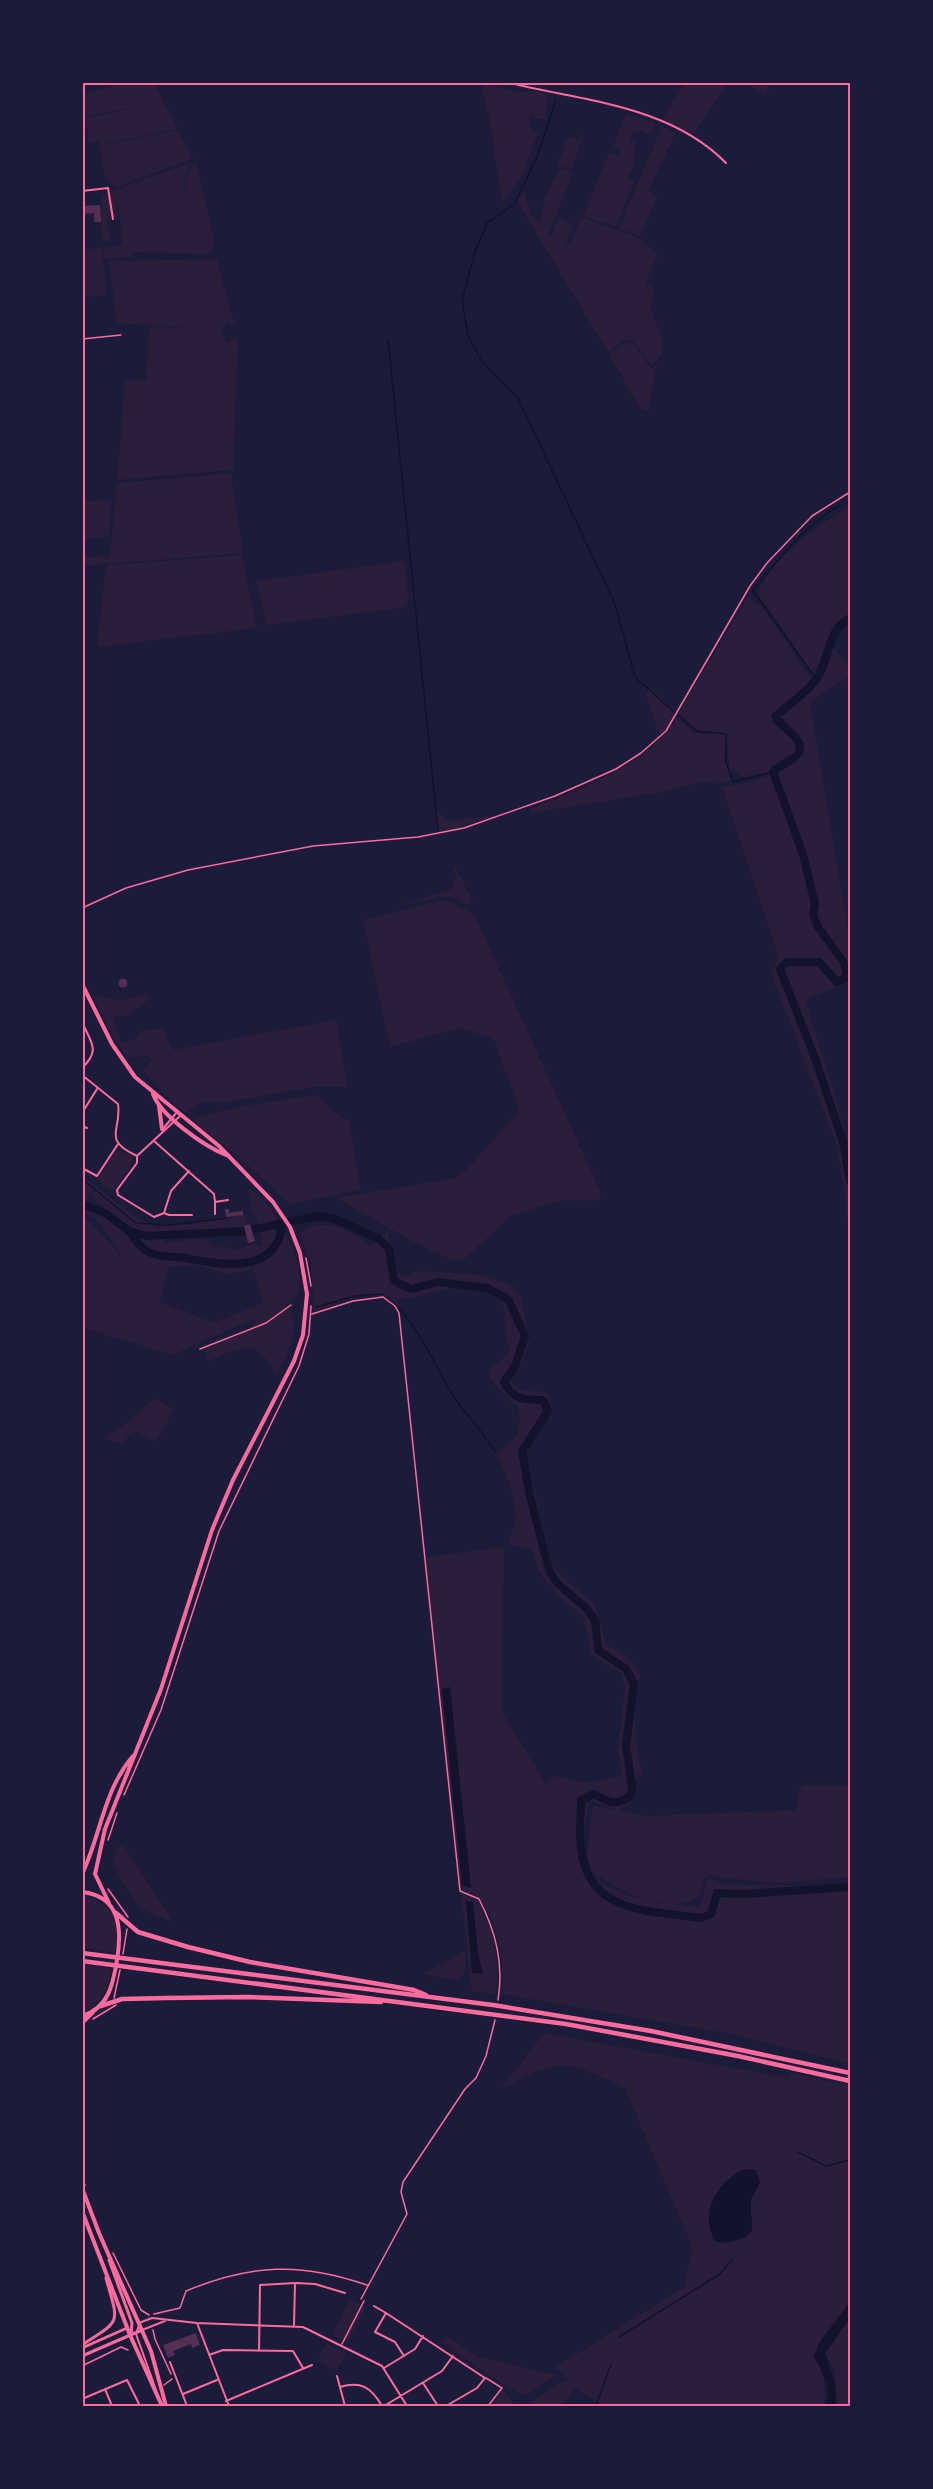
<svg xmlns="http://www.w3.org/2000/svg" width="933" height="2489" font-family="Arial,sans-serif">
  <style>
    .green { fill: #2a1e3b; fill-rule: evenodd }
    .water { fill: #12122b }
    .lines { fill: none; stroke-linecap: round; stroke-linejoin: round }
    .stream { stroke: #12122b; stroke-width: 1.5 }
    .river { stroke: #12122b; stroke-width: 8 }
    .building { fill: #542f53 }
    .path { stroke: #ff6b9d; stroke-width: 1.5 }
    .pedestrian { stroke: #ff6b9d; stroke-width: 1.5 }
    .minor { stroke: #ff6b9d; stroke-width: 2 }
    .tertiary { stroke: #ff6b9d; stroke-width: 3 }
    .primary { stroke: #ff6b9d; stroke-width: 4 }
    .trunk { stroke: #ff6b9d; stroke-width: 4 }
    .motorway { stroke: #ff6b9d; stroke-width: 4.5 }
    .neatline { fill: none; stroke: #ff6b9d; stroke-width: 2 }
  </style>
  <rect width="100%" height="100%" fill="#1b1b3a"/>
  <!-- green -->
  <path class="green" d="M125 82 154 83 178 129 100 145 99 141 89 143 85 118 148 105 85 116 83 95Z
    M685 83H727L692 136 661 121Z
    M747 83V82L772 83 764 95Z
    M485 84 520 92 538 91 548 95 545 119H535L530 114 529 129 538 133 522 176 502 203 489 116 482 88Z
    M626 114 656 123 650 135 640 130 638 133 633 131 630 139 635 142 634 164 627 179 634 182 616 227 583 216 609 153 618 156 621 151 613 146Z
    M662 126 676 133 648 191 657 197 640 236 619 228Z
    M178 130 193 159 115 187 105 176 100 146Z
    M582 134 584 135 571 170 557 165 566 145 563 141 574 137 578 141Z
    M191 162 185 175V197L187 173 196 162 213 235V250L208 254 131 252V257L104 259 103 248 122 244 120 220 130 222 129 227 131 222 120 219 116 195 117 217 107 221 111 242 104 240 100 227 102 195Z
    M560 169 573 173 548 235 560 241 551 237 558 218 573 225 566 243 570 245 581 217 638 238 658 253 646 283 654 289C653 295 650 302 651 308 655 331 675 344 652 366L632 340 623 341 608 352 517 201 524 190 531 216 541 222 544 198Z
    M102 247 106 295 83 298V250Z
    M217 259 230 310 228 312H231L235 322 234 324 227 322 221 331 224 340 229 343 233 338 238 339 233 470 117 480 125 381 146 380 149 327 195 328 117 323 109 261Z
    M632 342 651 368 657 364 648 411 640 408 609 354 623 344Z
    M231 473 243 553 83 566V557L110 556 117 483Z
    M111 500 109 537 83 539V501Z
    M850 506V615L833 626 814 675 758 594C767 561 821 523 850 506Z
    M242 555 257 628 97 647 106 565Z
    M404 561 409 600 406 607 267 625 256 581Z
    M748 597 763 608 812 681 771 715V721L795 742V752L772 766 769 773 742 776 729 767 727 736 724 758 731 781 713 784 710 781 704 782 655 793 530 813V809C584 787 643 768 677 718L694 733H724L695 729 678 714Z
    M833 648 850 666V676L810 702 850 940V982L805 1000 834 1090 850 1152V1233L838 1149 771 973 779 957 722 787C751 781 795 778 802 745L792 729 781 722 780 715 819 679Z
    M650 688 676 712 662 735 658 731 646 695Z
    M436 810 446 820 497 816 439 833Z
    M452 867H456L473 902 468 905 448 896 396 906 452 889 456 875Z
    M446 900 474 914 602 1195 596 1201 564 1200 511 1215 466 1258 457 1261 429 1250 389 1228C387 1243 390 1270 405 1278L417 1271 480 1275 508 1284 518 1292 522 1299 529 1342 521 1366 509 1379 517 1389 547 1393C556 1416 530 1433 525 1454L552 1564 562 1576 594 1604 606 1644 630 1659 640 1676C630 1706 636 1744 642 1774L633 1779 631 1803 617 1810 589 1800C587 1818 582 1839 585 1856 594 1900 663 1902 697 1907L701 1903 708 1878 724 1884 850 1887V2064L731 2034 501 1994C506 1965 499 1924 480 1900 475 1893 466 1894 461 1888L434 1651 427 1557 504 1547 502 1712 546 1784 553 1776 587 1783 621 1776 618 1751 625 1687 621 1673 591 1655 584 1618 561 1598 539 1572 533 1550 509 1545C507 1536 514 1532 515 1523 518 1497 507 1477 496 1454 518 1438 521 1436 519 1408L490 1380 489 1368C518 1350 508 1355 505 1328 503 1318 507 1310 501 1300 485 1276 429 1293 407 1299L400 1298 394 1304C373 1286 339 1304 314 1311L311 1265 300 1233C325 1215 351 1230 372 1247L389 1228 336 1198 456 1178 469 1167 520 1110 493 1038 459 1028 390 1047 363 920Z
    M147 993 150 999 125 1016H117L113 1020 122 1044 137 1037 140 1031 163 1028 170 1045 177 1052V1049L336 1020 348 1087H313L227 1102 201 1103 186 1113 161 1091 142 1069 153 1060 149 1056 128 1057 116 1042 95 1000 97 994 119 1001Z
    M317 1095 340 1117 349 1120 361 1190 289 1204 248 1165 194 1121C204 1109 297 1098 317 1095Z
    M117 1149 133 1157 134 1161 113 1190 106 1188 98 1178Z
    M83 1177 94 1185 89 1198 83 1203Z
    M96 1187 136 1217 157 1227 194 1224 218 1217 244 1214 249 1219 237 1235C224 1232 225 1234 213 1236 196 1240 176 1227 160 1238L167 1243 190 1239 206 1240 213 1247C221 1246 226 1248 233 1249 244 1250 251 1242 263 1247L260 1226 252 1211 248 1188C275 1203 305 1262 299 1293L286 1305C304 1325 287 1357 275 1377L271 1363 252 1347 229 1352 208 1361 205 1349 247 1331 256 1323V1318L179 1352 176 1356 83 1328V1218L93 1225 125 1260C112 1243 102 1219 83 1212L86 1209 106 1210 91 1197ZM202 1266C221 1274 233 1276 253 1268L263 1303 214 1323 160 1302 169 1267Z
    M154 1398 174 1409 156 1442 136 1431 128 1435 124 1445 105 1438 134 1417Z
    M804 1785 850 1786V1877L773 1883 708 1876 703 1880 700 1896C666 1917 621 1891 592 1872L587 1856 593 1806 648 1816 797 1810 798 1790Z
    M118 1846H124L171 1918 169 1921 138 1907 112 1864Z
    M467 1895 478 1901C494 1935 501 1956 496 1994L472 1991 461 1896Z
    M82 1896C114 1901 120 1925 115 1953L83 1947Z
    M465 1951V1971L459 1980 423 1974Z
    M82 1964 111 1968C109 1989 104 2004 83 2012Z
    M544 2033 789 2078 791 2073 850 2086V2302L819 2343 814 2356 824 2377V2406H598L599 2403 574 2388 563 2406 530 2404 531 2401 565 2380 571 2384 556 2367 684 2287 693 2249 625 2088C604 2078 573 2060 549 2067 533 2071 518 2082 502 2088Z
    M350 2299 366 2306 347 2343 332 2335Z
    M850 2318V2395L846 2406H837L835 2372 825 2353Z
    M446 2336 481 2358 557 2375 525 2395 506 2386 441 2342Z
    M326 2343 346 2353 337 2371 317 2362Z
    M502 2389 517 2406H490Z"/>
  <!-- water -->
  <path class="water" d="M450 1687 471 1888 462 1885 442 1689Z
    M466 1901 473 1902 478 1953 483 1974 472 1973Z
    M744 2169 756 2170 760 2182C758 2189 751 2196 751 2204 749 2224 762 2234 734 2241 726 2242 722 2244 715 2241 699 2212 716 2183 744 2169Z
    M850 2302V2318L825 2353C831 2374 838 2383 835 2406H826C831 2388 823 2372 814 2357L819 2343Z"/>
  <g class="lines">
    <!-- stream -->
    <path class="stream" d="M516 201 539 152 556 99
      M513 205 487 223 475 252 462 300 468 335 481 360 518 398 615 604 635 677 675 713
      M388 339 438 831
      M849 500 850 499
      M816 679 753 591C778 559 805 526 840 505
      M678 715 698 732 726 734V762L733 782 773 772
      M82 1179 136 1223 169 1225 227 1218
      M316 1307 355 1296 382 1294C418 1319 433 1365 456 1400 469 1418 484 1433 495 1452
      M798 2152 826 2166 850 2160
      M619 2337 720 2274 732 2260
      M596 2406 611 2364"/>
    <!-- river -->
    <path class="river" d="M850 618C825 631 831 661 815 681 804 695 789 704 776 716 778 727 810 740 797 755 791 762 780 765 773 772L803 854 815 904 813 915 818 927 843 961 847 973 844 979 837 982 819 962H787L780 969 815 1058 843 1142 850 1181
      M82 1204 105 1213 129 1231 146 1236 246 1231 319 1216 335 1219 379 1239 389 1249 394 1281 411 1289 438 1282 487 1288 508 1299 525 1336 515 1366 504 1382C513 1400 524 1400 543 1400L548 1411 522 1451 529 1492 549 1570 557 1583 588 1610 595 1621 598 1650 626 1669 634 1684 626 1745 632 1787 630 1796C615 1807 609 1802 594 1794L581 1800C581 1817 578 1838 582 1855 593 1915 652 1910 700 1918L711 1914 717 1893 743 1894 850 1887
      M129 1231C133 1237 138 1245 144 1249 155 1258 172 1256 185 1258 217 1264 271 1275 281 1232L277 1225"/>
  </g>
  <!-- building -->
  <path class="building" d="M100 205 101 222H94V213L82 214V206Z
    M118.5 983a4.5 4.5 0 1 1 9 0a4.5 4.5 0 1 1-9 0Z
    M225 1209H229V1213L243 1211V1215L226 1217Z
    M250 1224 255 1241 248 1243 244 1226Z
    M196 2333 200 2345 192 2348 191 2344 173 2351 175 2355 168 2358 163 2345Z"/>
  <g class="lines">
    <!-- path -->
    <path class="path" d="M82 339 121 335
      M82 908 126 888 188 870 313 846 418 837 464 828 555 796 616 769 641 753 666 731 750 586 767 563 812 516 850 492
      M306 1258 311 1286
      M312 1314 353 1301 383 1297 395 1306 399 1313 460 1891 479 1899C496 1932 504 1964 498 2000
      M200 1349 266 1323 291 1305
      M124 1795 161 1710 219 1531 299 1366 309 1334 311 1306
      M108 1840 117 1813
      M108 1889 128 1917
      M123 1954 127 1929
      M114 1998 120 1970
      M93 2019 116 2005
      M82 2178 85 2185
      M113 2253 141 2310 149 2315
      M361 2299 407 2214 401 2192 403 2182 465 2089 476 2078 486 2056 495 2020
      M154 2314 180 2308 186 2291C251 2264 301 2262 367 2285
      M153 2330 155 2339 171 2374
      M342 2344 364 2301
      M82 2366 121 2347 128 2350
      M164 2385 172 2379"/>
    <!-- pedestrian -->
    <path class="pedestrian" d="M486 2378 502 2388 488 2406"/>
    <!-- minor -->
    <path class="minor" d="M506 82C580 101 668 104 726 163
      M82 191 108 188 113 219
      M82 1022C91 1043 101 1050 82 1068
      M82 1075 118 1104C122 1131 101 1139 137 1156L181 1115
      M82 1113 97 1089
      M82 1126 87 1128
      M162 1130 177 1112
      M154 1141 214 1194 215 1202 228 1200
      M137 1156V1163L117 1190 118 1195 154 1217 164 1213 171 1191 189 1171
      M82 1168 97 1176 118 1144
      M164 1213 169 1215H192
      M215 1214V1202
      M296 2283 315 2284 345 2293
      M374 2306 386 2313
      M139 2323 152 2318 197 2323 303 2327 382 2366 407 2406
      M197 2323 229 2406
      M139 2325 136 2334 156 2390
      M142 2330 165 2321
      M259 2351 260 2285 295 2283 294 2325
      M209 2355 223 2350 293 2351 303 2368
      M404 2356 395 2342 375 2332 386 2313 485 2378 477 2388 446 2406
      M170 2362 187 2406
      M384 2368 415 2349 423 2336
      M337 2376 345 2406
      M423 2383 438 2406
      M340 2387C361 2381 371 2387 382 2406
      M105 2389 112 2406
      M183 2394 217 2380
      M82 2399 127 2380 140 2406
      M226 2401 312 2365
      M384 2406 442 2371 453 2356"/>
    <!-- tertiary -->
    <path class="tertiary" d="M109 2260 132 2323 131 2335
      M82 2345C122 2319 119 2325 106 2278
      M82 2348 127 2328
      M82 2356 142 2330"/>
    <!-- primary -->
    <path class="primary" d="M82 2023 93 2012
      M82 2188 99 2233 151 2351 166 2406
      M82 2211 130 2335 162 2406"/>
    <!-- trunk -->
    <path class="trunk" d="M82 984 112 1044 135 1077 219 1146 273 1202 290 1227 300 1253 307 1294 303 1335 294 1361 233 1480 212 1530 161 1689 105 1829 95 1874 109 1903
      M153 1094C161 1116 204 1146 226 1155
      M159 1106 162 1129
      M82 1874C101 1835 103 1791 133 1756
      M82 1892C121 1896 122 1930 117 1960 113 1984 109 2008 82 2016"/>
    <!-- motorway -->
    <path class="motorway" d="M116 1913 138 1932 188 1947 250 1962 414 1990 426 1995
      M82 1953 493 2005 651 2031 850 2073
      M82 1961 566 2024 738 2056 850 2081
      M101 2006 122 1999 166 1998 248 1997 381 2002"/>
  </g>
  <!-- border -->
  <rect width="933" height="2489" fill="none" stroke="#1b1b3a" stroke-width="168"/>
  <rect x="84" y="84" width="765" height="2321" class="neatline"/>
</svg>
